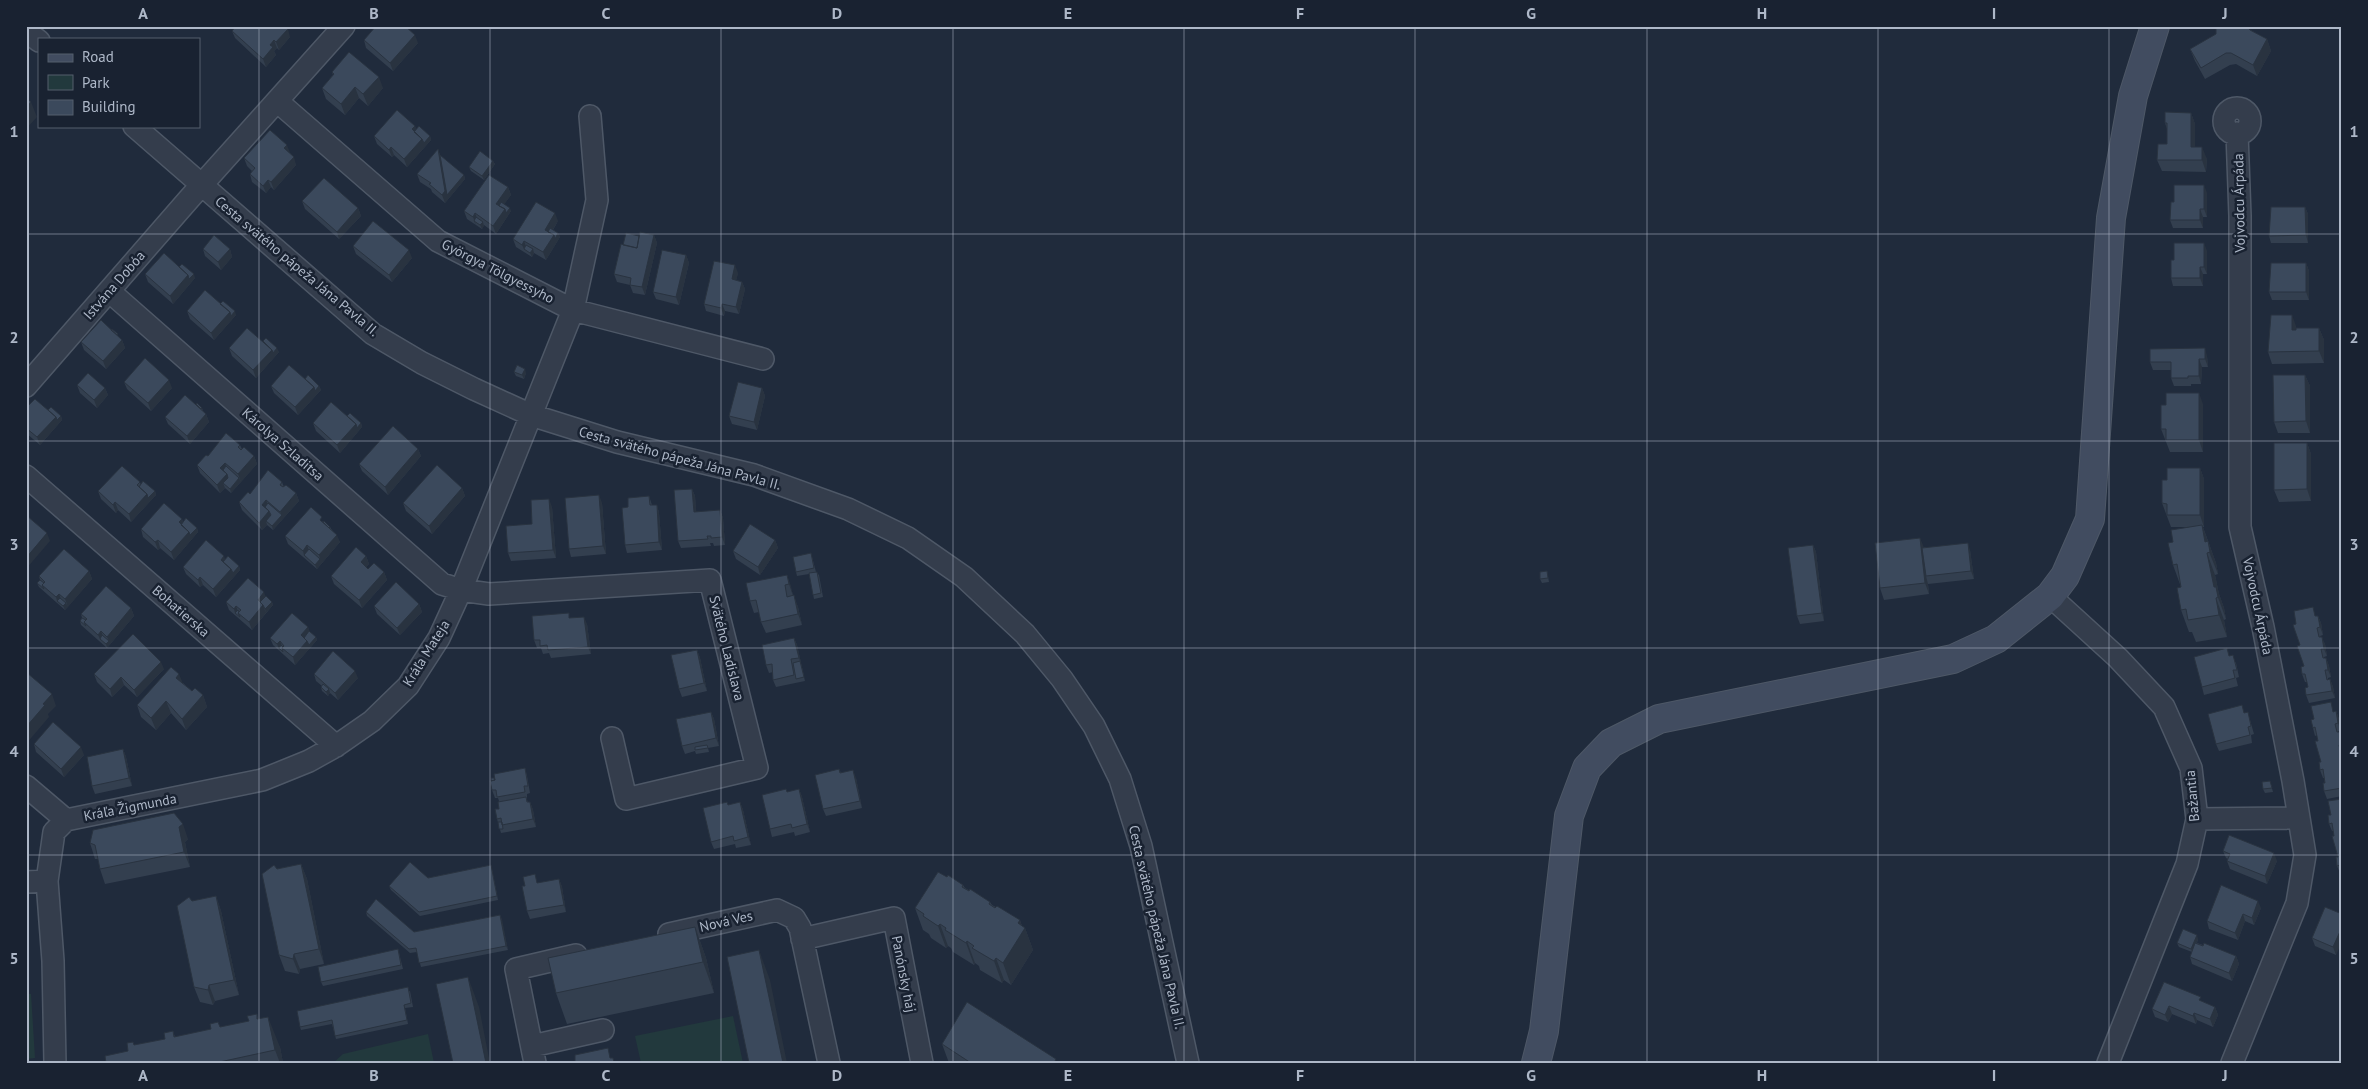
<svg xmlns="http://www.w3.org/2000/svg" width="2368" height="1089" font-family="'PT Sans',sans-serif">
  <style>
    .green { fill: #22393d }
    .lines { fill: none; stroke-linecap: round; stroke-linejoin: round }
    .street-casing { stroke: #4e5867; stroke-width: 24 }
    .secondary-casing { stroke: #4e5867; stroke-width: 30 }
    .street { stroke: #343d4c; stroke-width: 21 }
    .secondary { stroke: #414c60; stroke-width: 28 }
    .wall { fill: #333f4f }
    .shaded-wall { fill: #293340 }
    .building { fill: #3b495c; stroke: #293340 }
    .grid { fill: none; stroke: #aeb8c8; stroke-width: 1; stroke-opacity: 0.55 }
    .labels { text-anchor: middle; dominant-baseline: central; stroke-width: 5; stroke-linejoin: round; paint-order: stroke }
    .street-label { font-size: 14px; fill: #aeb8c8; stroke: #192231 }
    .neatline { fill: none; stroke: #aeb8c8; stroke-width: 2 }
    .grid-label { font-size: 16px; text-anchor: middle; font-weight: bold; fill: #aeb8c8 }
  </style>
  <rect width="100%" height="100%" fill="#202b3c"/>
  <!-- green -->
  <path class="green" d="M26 994H31L35 1058 26 1059Z
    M733 1016 743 1063H641L635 1036Z
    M428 1034 434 1063H333L343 1054Z"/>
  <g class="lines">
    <defs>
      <path id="street" d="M26 31 39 41
        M277 101 438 241 573 310 763 359
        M2224 121a13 13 0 1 1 26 0a13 13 0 1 1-26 0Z
        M134 126 373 334 422 363 474 389 531 415 617 442 754 475 848 509 908 538 964 577 1025 634 1062 679 1094 726 1120 779 1141 846 1188 1063
        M109 291 442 584 461 590 489 594 710 580 757 768 626 799 612 738
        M26 386 189 199 344 26
        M26 476 336 746
        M2050 596 2118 658 2164 707 2191 768 2197 819 2187 864 2108 1063
        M26 786 66 820
        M2197 819 2298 818
        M66 820 262 780 309 761 336 746 372 721 408 686 439 638 461 590 573 310 597 200 590 116
        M26 882 47 881
        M669 934 777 910 794 918 800 928 829 1063
        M802 939 894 918 922 1063
        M532 1046 603 1030
        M55 1063 53 961 47 881 54 832 66 820
        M535 1063 516 969 576 955
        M2232 1063 2297 903 2305 855 2293 781 2263 627 2240 527V216L2237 133"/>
      <path id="secondary" d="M1536 1063 1544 1031 1569 816 1587 768 1611 743 1659 719 1953 659 1996 639 2050 596 2065 576 2090 519 2111 218 2133 96 2155 26"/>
    </defs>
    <!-- street casing -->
    <use href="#street" class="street-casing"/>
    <!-- secondary casing -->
    <use href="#secondary" class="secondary-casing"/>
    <!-- street -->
    <use href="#street" class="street"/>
    <!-- secondary -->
    <use href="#secondary" class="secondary"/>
  </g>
  <!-- wall -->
  <path class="wall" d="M2250 30 2267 39 2271 51 2257 76 2236 64 2230 65 2205 79 2195 61 2190 49Z
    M232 31 290 37 279 50 277 48 274 51 276 55 266 67 235 38Z
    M364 40 418 43 393 71 366 48Z
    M332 72 383 88 368 106 359 98 345 115 326 99 322 88 333 75Z
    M2191 113 2195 124V147L2207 159 2206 172 2162 171 2157 160 2167 144V129L2165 123Z
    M415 126 416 130 430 136 431 140 407 167 394 155 392 157 377 144 374 136Z
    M438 149 440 156 464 175 465 179 445 203 432 192 431 189 420 182 417 174Z
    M290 153 296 165 274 190 271 187 266 193 252 182 250 174 252 171 247 166 244 158Z
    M493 161 495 164 484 180 471 171 469 167Z
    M508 187 511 195 504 204 511 211 496 234 484 225 482 229 467 219 464 211Z
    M2207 193V217H2203V228H2173L2170 220 2174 202Z
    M302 201 358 208 361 216 339 239 305 209Z
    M2305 207 2308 214V243H2271L2269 236Z
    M558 221 553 230 558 233 560 237 546 260 534 253 532 257 516 247 513 239Z
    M654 235 657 243 645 295 633 293 630 285 617 282 614 274 623 245 639 236Z
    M353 246 412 258 392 282 356 254Z
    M203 249H230L232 257 221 270 205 256Z
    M2207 251V274H2203V286H2173L2171 278 2174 260Z
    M686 255 689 263 679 305 656 299 653 292Z
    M2306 263 2309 271V300H2272L2269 292Z
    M179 267 195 278 173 304 148 282 145 274Z
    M738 273 736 280 742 282 745 289 739 314 725 311 724 316 706 311 704 304Z
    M220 304 236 315 214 340 190 319 187 311Z
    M2296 326V328H2319L2324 340V363L2272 364 2268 352Z
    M122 340 125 348 106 369 84 350 81 342Z
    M263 341 279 352 256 378 232 356 229 348Z
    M2207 356 2208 367H2202L2201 384H2191V386H2174L2171 378V370H2153L2150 362Z
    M514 372 526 373 524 379 516 376Z
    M2305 375 2310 386V433H2278L2274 422Z
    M305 379 319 386 321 390 298 415 274 393 271 386Z
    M124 382 172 388 151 411 127 389Z
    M77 385 105 388 108 395 97 408 80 393Z
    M762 388 765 396 757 430 732 424 729 416Z
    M196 404 202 408 203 411 206 414 209 422 190 444 168 424 165 417Z
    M2203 404V452H2170L2161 429Z
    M26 408 48 410 61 416 62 420 40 445 26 433Z
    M313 423H361L362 427 340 453 316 431Z
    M2307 443 2311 454V501L2279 502 2274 490Z
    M240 445 242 449 254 456 257 464 231 493 225 488 220 493 200 473 197 465 208 456Z
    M418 449 421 456 388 495 362 471 359 464Z
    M2200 468 2204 479V527H2203L2216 563 2218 574 2215 575 2219 594 2224 608 2226 619 2224 620 2227 637 2196 642 2192 632H2189L2181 610V587L2173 565V542L2191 527H2171L2162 503 2167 480Z
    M140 482 141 485 155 491 156 495 131 522 118 510 116 513 101 499 98 491Z
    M282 482 284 487 296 493 299 501 273 530 267 525 262 530 242 510 239 502 250 494Z
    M462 488 465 496 432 534 406 511 403 503Z
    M692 489 695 496 696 512 720 510 723 518 725 545 714 546 713 543H710L711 546 681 548 678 541Z
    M649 496 652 505H657L659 513 662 550 627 553 625 545 628 507Z
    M602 503 606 554 571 557 569 549Z
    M552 507 556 558 511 561 508 553 532 524Z
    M182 519 183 522 197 528 198 532 174 560 160 548 158 550 143 537 141 529Z
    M324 521 330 527 340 542 317 569 288 544 285 536Z
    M775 540 778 548 760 575 736 559 733 551Z
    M1813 545 1816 552 1824 621 1800 624 1797 616Z
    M1924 547 1970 550 1974 579 1928 584 1929 594 1884 600 1880 588Z
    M366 556 369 564 366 567 368 569 384 572 387 580 362 608 334 584 331 576Z
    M812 557 816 572 819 575 823 597 814 599 809 574 797 576 796 572Z
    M225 560 239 566 240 570 216 597 203 585 200 587 186 574 183 567Z
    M89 571 92 579 65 610 39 587 37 583 40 580 39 576Z
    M1547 571 1549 582 1542 583 1540 579Z
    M787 575 793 595 798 607 802 625 766 633 761 622 759 612 754 613 750 601Z
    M266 596 272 602 273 605 252 630 229 610 226 602Z
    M419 604 422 612 400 635 377 614 374 606Z
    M131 608 134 616 107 648 81 625 80 621 82 618 81 614Z
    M2316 616H2318L2321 623 2323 635 2320 636 2325 644 2327 656 2324 657V658H2326L2329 666 2331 677 2328 678V679H2330L2333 687 2335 698 2309 703 2306 695 2308 687 2307 682H2305L2302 674 2304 666 2300 645Z
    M570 618 587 624 591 654 551 658 549 653 543 654 541 648H537L534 640Z
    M308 627 309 631 316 637 317 640 295 665 273 645 270 638Z
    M794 638 797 645 805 681 776 687 773 680V672L769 673 766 665Z
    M697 650 700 658 707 691 682 697 679 689Z
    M2230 656 2236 663 2239 677 2236 678 2238 686 2204 695 2202 687Z
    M164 669 137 697 124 685 112 697 97 682 94 674Z
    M314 674 358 678 338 700 330 693 328 696 322 691 321 687 322 686 316 681Z
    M183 683 192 691 203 695 207 707 186 730 171 713 156 730 141 717 137 705Z
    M2336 711 2339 719 2341 731H2338V732L2342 737V796L2327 799 2324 791 2325 783 2324 778H2323L2320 770 2321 762 2317 735 2315 736 2313 728 2314 719Z
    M711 712 714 719 719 746 708 748 709 752 696 754 695 751 685 754 682 746Z
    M2245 713 2250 720 2254 734 2251 735 2252 743 2219 751 2216 744Z
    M34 744 84 755 64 777 36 752Z
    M123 749 126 757 132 786 95 794 92 786Z
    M525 768 527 776 530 793 527 794V800L528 802H530L533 810 536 827 501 833 497 819 499 809V801L498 798H495L492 790Z
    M839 769 841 773 856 778 862 808 826 816 823 809Z
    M2270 781 2273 792 2265 793 2263 789Z
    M799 789 802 797 810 832 795 836 794 832 772 837 770 829 787 792Z
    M2342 799V875L2341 873H2340L2337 866 2336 857H2338L2332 836H2334V831H2332L2329 824 2328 815H2331L2328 801Z
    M740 802 743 810 751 845 736 848 735 844 714 849 711 842 728 805Z
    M188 839 185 842 190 867 105 884 100 869 98 859H95L90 843Z
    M2223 851 2277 861 2267 884 2230 869 2227 861 2228 859 2226 858Z
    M301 864 307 879 324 964 300 969 299 974 285 971 279 955 277 869Z
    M491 865 498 900 420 916 391 890 389 886Z
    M947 877 963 885 965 888 990 902 992 905 1020 920 1022 926 1025 928 1033 950 1011 985 1004 980 1002 983 980 970 979 966 975 963 974 965 953 952 951 948 948 946 946 948 931 938 929 934 923 930 915 908Z
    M559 879 562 887 566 912 530 919 527 911 538 883Z
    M216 896 221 911 239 995 215 1001 213 1005 200 1002 194 987 192 901Z
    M2261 908 2254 925 2245 921 2238 940 2209 929 2207 921Z
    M366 912 414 932 500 915 508 950 421 967 417 952 410 953 367 916Z
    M2342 914 2336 955 2315 946 2312 938Z
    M695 927 706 958 714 993 567 1024 556 993Z
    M2198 939 2197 943 2236 956 2239 964 2232 981 2192 964 2190 957 2192 952 2179 947 2177 943Z
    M399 953 403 969 323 986 321 982Z
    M2164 982 2202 1002 2215 1007 2218 1015 2213 1027 2197 1020 2196 1024 2172 1014 2168 1022 2155 1017 2152 1009Z
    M410 991 413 1007 405 1008 408 1024 336 1039 332 1024 301 1030 300 1027Z
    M257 1014 258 1019 280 1047 283 1063H106L128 1051 135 1045 165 1039 173 1031 175 1037 249 1021Z
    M942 1044 1057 1063H949Z"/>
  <!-- shaded-wall -->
  <path class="shaded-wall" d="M288 29 290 37 279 50 276 42Z
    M415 35 418 43 393 71 390 63Z
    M2267 39 2271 51 2257 76 2253 65Z
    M274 40 277 48 274 51 276 55 266 67 263 59 270 45Z
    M379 77 383 88 368 106 363 94Z
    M355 87 359 98 345 115 341 104Z
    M31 102 37 117 26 129V108Z
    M2191 113 2195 124V158L2191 147Z
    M415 126 418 134 412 129Z
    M430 136 431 140 407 167 404 159 422 139Z
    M287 145 290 153 284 148Z
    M391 147 394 155 392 157 389 150Z
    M2202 147 2207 159 2206 172 2202 160Z
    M438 149 441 157 464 175 465 179 445 203 442 195Z
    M294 157 296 165 274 190 271 182Z
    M493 161 495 164 484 180 482 176Z
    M268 180 271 187 266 193 263 186Z
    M2204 185 2207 193V217L2204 209Z
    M508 187 511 195 501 209 496 204Z
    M2305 207 2308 214V243L2306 235Z
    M358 208 361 216 339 239 337 232Z
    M510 208 511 211 496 234 493 226 505 209Z
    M2200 209 2203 217V228L2200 220Z
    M475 213 478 221H474L476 225 473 217Z
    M555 213 558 221 549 236 545 230Z
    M483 222 484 226 482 229 480 225Z
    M558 233 560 237 546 260 543 252 554 235Z
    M654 235 657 243 645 295 642 287Z
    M524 241 527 249H524L522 245Z
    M2204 243 2207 251V274L2204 267Z
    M230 249 232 257 221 270 218 262Z
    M533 249 534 253 532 257 530 253Z
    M409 250 412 258 392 282 389 275Z
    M686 255 689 263 679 305 676 297Z
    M2306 263 2309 271V300L2306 292Z
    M735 265 738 273 735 287 732 279Z
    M2200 267 2203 274V286L2200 278Z
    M194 274 195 278 173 304 170 296 188 275Z
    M742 282 745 289 739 314 736 307Z
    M722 304 725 311 724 316 721 308Z
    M235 311 236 315 214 340 211 333 230 312Z
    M2292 315 2296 326 2297 342 2292 330Z
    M2319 328 2324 340V363L2319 351Z
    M122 340 125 348 106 369 103 361Z
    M277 348 279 352 256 378 253 370 272 350Z
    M2205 348 2207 356 2208 367 2205 359Z
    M2199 359 2202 367 2201 384 2199 376Z
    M525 369 526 373 524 379 522 375Z
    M2305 375 2310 386V433L2306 421Z
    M169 380 172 388 151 411 148 403Z
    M319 386 321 390 298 415 295 407 314 387Z
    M105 388 108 395 97 408 94 400Z
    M762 388 765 396 757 430 754 422Z
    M2199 393 2203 404V452L2199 440Z
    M206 414 209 422 190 444 187 436Z
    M61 416 62 420 40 445 37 437 56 417Z
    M361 423 362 427 340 453 337 445 356 424Z
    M2307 443 2311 454V501L2307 489Z
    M418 449 421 456 388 495 385 487Z
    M254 456 257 464 241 482 238 474Z
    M225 463 228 470 224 474 220 468Z
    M2200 468 2204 479V527L2200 515Z
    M227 474 230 482 223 483 225 488 220 493 217 485Z
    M239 478 241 482 231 493 230 489Z
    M462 488 465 496 432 534 429 526Z
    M692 489 695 496 697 520 694 512Z
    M155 491 156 495 131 522 129 514 147 494Z
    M296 493 299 501 273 530 272 526 282 515 280 512Z
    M599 495 602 503 606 554 603 546Z
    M549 499 552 507 556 558 553 550Z
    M266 500 269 507 266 511 262 505Z
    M115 502 118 510 116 513 113 505Z
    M657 505 659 513 662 550 659 542Z
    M720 510 723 518 725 545 722 537Z
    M269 511 272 519 266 521 267 525 262 530 259 523Z
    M182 519 185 527 179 522Z
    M2202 525 2216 563 2218 574 2205 542Z
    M197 528 198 532 192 539 190 535Z
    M189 532 192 539 174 560 171 552Z
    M47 533 50 541 26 569V558Z
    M337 535 340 542 317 569 315 565 320 559 319 555Z
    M1920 538 1925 550 1926 576 1928 584 1929 594 1925 583Z
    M158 540 160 548 158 550 155 542Z
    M775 540 778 548 760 575 758 567Z
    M1968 543 1970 550 1974 579 1971 571Z
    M307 545 310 553 304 555 303 551Z
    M1813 545 1816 552 1824 621 1822 613Z
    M2207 553 2215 575 2219 594 2224 608 2226 619 2214 587Z
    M224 556 227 564 221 560Z
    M366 556 369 564 364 570 361 562Z
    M239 566 240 570 216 597 213 589 231 569Z
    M89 571 92 579 68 607 65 599Z
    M384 572 387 580 362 608 359 600Z
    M787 575 791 586 793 596 789 584Z
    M200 577 203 585 200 587 198 580Z
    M264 592 267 600 259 604 258 600Z
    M59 594 62 602 57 601 56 597Z
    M794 595 798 607 802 625 798 614Z
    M2216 598 2224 620 2227 637 2219 615Z
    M272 602 273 605 266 613 265 609Z
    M66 603 68 607 65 610 63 606Z
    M419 604 422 612 400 635 397 628Z
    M263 605 266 613 252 630 249 622Z
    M236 606 239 614 235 613 234 609Z
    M131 608 134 616 107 648 106 644 109 641 107 637Z
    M2318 616 2321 623 2323 635 2320 627Z
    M584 617 587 624 591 654 588 647Z
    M308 627 311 635 305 641 301 635Z
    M101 631 104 639H100L98 635Z
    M316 637 317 640 295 665 293 657 307 641Z
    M2322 637 2325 644 2327 656 2324 649Z
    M794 638 797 645 805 681 804 677Z
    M280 641 283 649 279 648 280 652 277 644Z
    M697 650 700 658 707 691 704 683Z
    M2326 658 2329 666 2331 677 2328 670Z
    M161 662 164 669 137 697 134 690Z
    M355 671 358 678 338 700 335 693Z
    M179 674 184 686 176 678Z
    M121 677 124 685 112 697 110 689Z
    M2330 679 2333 687 2335 698 2332 691Z
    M329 689 330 693 328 696 326 692Z
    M52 694 56 706 48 714 49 717 26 744V727L43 704Z
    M203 695 207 707 186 730 182 719Z
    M166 701 171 713 156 730 151 718Z
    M2336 711 2339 719 2341 731 2338 723Z
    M711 712 714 719 719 746 716 738Z
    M81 747 84 755 64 777 61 769Z
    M123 749 126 757 132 786 129 778Z
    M853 770 856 778 862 808 860 801Z
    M799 789 802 797 810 832 807 824Z
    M530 802 533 810 536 827 533 819Z
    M740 802 743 810 751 845 748 837Z
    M183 824 188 839 185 842 190 867 184 852 179 827Z
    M2274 853 2277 861 2267 884 2265 876Z
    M301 864 307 879 324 964 319 949Z
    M559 879 562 887 566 912 564 905Z
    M216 896 221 911 239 995 234 980Z
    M2258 901 2261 908 2254 925 2252 918Z
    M2243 914 2245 921 2238 940 2235 933Z
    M500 915 502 919 508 950 506 946Z
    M1020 920 1023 931 1025 928 1033 950 1011 985 1003 963 1018 923Z
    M940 924 948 946 946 948 938 926Z
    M695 927 706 958 714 993 703 962Z
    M2342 927V942L2336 955 2333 947Z
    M2197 935 2198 939 2193 953 2191 949Z
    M967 941 975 963 974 965 966 943Z
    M759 950 770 980 787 1063H783Z
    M294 954 300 969 299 974 293 959Z
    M2236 956 2239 964 2232 981 2229 973Z
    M996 958 1004 980 1002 983 994 961Z
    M468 977 479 1007 490 1063H486Z
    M209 985 215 1001 213 1005 208 990Z
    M2169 1006 2172 1014 2168 1022 2165 1015Z
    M2215 1007 2218 1015 2213 1027 2210 1019Z
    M2194 1013 2197 1020 2196 1024 2193 1016Z
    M268 1017 280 1047 283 1063H280L275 1050Z"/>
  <!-- building -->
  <path class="building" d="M236 26H284L288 29 276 42 274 40 270 45 273 47 263 59 232 31Z
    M376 26H405L415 35 390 63 364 40Z
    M2216 26H2246L2250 30 2267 39 2253 65 2231 53H2226L2201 68 2190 49 2216 34Z
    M349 52 379 77 363 94 355 87 341 104 322 88 334 74 332 72Z
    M26 97 31 102 26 108Z
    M397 110 415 126 412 129 422 139 404 159 391 147 389 150 374 136Z
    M2165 112 2191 113V147H2202V160H2157L2158 144H2167V123H2165Z
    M419 126 430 136 424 143 422 139 414 132Z
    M270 130 287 145 284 148 294 157 271 182 268 180 263 186 250 174 255 168 244 158Z
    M438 149 445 191 442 195 429 184 431 183 417 174Z
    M480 151 493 161 482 176 469 167Z
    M440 155 464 175 447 195Z
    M489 175 508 187 496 204 505 209 493 226 475 213 473 217 464 211Z
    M324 178 358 208 337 232 302 201Z
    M2174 185H2204V209H2200V220H2170L2171 202H2174Z
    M501 202 510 208 506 213 505 209 499 206Z
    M536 202 555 213 545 230 554 235 543 252 524 241 522 245 513 239Z
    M2271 207H2305L2306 235 2269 236Z
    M476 217 483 222 480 225 474 221Z
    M373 221 409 250 389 275 353 246Z
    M550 228 558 233 555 239 554 235 548 232Z
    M640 232 654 235 642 287 630 285 631 278 614 274 621 244 637 248Z
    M626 233 639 236 637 248 623 245Z
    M214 235 230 249 218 262 203 249Z
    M2174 243H2204V267H2200V278H2171V260H2174Z
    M526 245 533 249 530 253 524 249Z
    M662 250 686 255 676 297 653 292Z
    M164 253 188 275 170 296 145 274Z
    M714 261 735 265 732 279 742 282 736 307 722 304 721 308 704 304Z
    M2271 263H2306V292H2269Z
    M182 264 194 274 189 279 188 275 179 267Z
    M205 290 230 312 211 333 187 311Z
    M223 301 235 311 231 316 230 312 220 304Z
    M2271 315H2292V330H2296V328H2319V351L2268 352Z
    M101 320 122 340 103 361 81 342Z
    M247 328 272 350 253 370 229 348Z
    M112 329 118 334 117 335 111 330Z
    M266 338 277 348 273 353 272 350 263 341Z
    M2205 348V359H2199V376H2188V378H2171V362H2150V349Z
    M145 358 169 380 148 403 124 382Z
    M289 365 314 387 295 407 271 386Z
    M517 365 525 369 522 375 514 372Z
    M88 373 105 388 94 400 77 385Z
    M308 375 319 386 315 391 314 387 305 379Z
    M2273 375H2305L2306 421 2274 422Z
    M738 382 762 388 754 422 729 416Z
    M2166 393H2199V440H2166V429H2161V405H2166Z
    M185 395 206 414 187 436 165 417Z
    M35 399 56 417 37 437 26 428V408Z
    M331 402 356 424 337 445 313 423Z
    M197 403 202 408 201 409 196 404Z
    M51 407 61 416 57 420 56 417 48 410Z
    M350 413 361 423 357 428 356 424 347 416Z
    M393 426 418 449 385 487 359 464Z
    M226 433 240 445 238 447 241 450 244 447 254 456 238 474 225 463 220 468 227 474 217 485 197 465 206 455 208 456Z
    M2274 443H2307V489L2274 490Z
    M437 465 462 488 429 526 403 503Z
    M122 466 140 482 137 485 147 494 129 514 115 502 113 505 98 491Z
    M226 466 239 478 230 489 223 483 228 478 227 474 223 470Z
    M2167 468H2200V515H2167V504L2162 503V480H2167Z
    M268 470 282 482 280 485 283 487 286 485 296 493 280 512 266 500 262 505 269 511 259 523 239 502 248 492 250 494Z
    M143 481 155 491 148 498 147 494 139 487Z
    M692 489 694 512 720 510 722 537 711 538V536H707L708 539 678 541 674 490Z
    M599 495 603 546 569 549 565 498Z
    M649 496 650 505H657L659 542 625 545 622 508 628 507V498Z
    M549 499 553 550 508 553 506 526 532 524 531 500Z
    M164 503 182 519 179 522 189 532 171 552 158 540 155 542 141 529Z
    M268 503 282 515 272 526 266 521 271 515 269 511 265 507Z
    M311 507 322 517 320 520 337 535 319 555 307 545 303 551 285 536Z
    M26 515 47 533 26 558Z
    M186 518 197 528 190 535 189 532 181 525Z
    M324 521 330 527 329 528 323 522Z
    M750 524 775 540 758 567 733 551Z
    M2202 525 2205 542 2208 541 2210 552 2207 553 2214 587H2216L2218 597 2216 598 2219 615 2188 620 2186 609 2181 610 2177 588 2181 587 2177 564 2173 565 2168 543 2173 542 2171 530Z
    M1920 538 1925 583 1880 588 1875 543Z
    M206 540 224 556 221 560 231 569 213 589 200 577 198 580 183 567Z
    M1968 543 1971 571 1926 576 1922 548Z
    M1813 545 1822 613 1797 616 1788 548Z
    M356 547 366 556 361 562 368 569 374 563 384 572 359 600 331 576Z
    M64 549 89 571 65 599 59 594 56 597 42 585 45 582 39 576Z
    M309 549 320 559 315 565 304 555Z
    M811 553 814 568 796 572 793 557Z
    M228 556 239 566 233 573 231 569 223 562Z
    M1547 571 1548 578 1540 579V572Z
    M817 572 821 593 813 595 809 573Z
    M787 575 789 584 785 585 787 597 794 595 798 614 761 622 756 600 750 601 746 583Z
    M248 578 264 592 258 600 263 605 249 622 238 613 241 610 236 606 234 609 226 602Z
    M40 580 44 583 42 585 44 589 37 583Z
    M396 582 419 604 397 628 374 606Z
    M106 586 131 608 107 637 101 631 98 635 84 622 87 619 81 614Z
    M266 596 272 602 265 609 263 605 260 602Z
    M60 598 66 603 63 606 57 601Z
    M2313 607 2315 616H2318L2320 627 2317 628 2319 637H2322L2324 649H2321L2323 658H2326L2328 670H2325L2327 680 2330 679 2332 691 2306 695 2305 688 2308 687 2305 674H2302L2301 667 2304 666 2297 646 2300 645 2293 625 2296 624 2294 611Z
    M238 610 239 612 238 613 240 617 235 613Z
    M292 613 308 627 301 635 307 641 293 657 282 648 284 646 280 641 277 644 270 638Z
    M569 613V618L584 617 588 647 548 650 547 645 540 646V640H534L532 616Z
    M82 618 86 620 84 622 86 626 80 621Z
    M309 631 316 637 309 645 307 641 304 638Z
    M133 634 161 662 134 690 121 677 110 689 94 674Z
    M102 635 109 641 106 644 100 639Z
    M794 638 799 658 791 659 794 675 773 680 772 664 766 665 762 645Z
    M281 645 283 647 282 648 283 652 279 648Z
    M2227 648 2229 656 2233 655 2237 670H2233L2235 678 2202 687 2194 657Z
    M697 650 704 683 679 689 671 655Z
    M333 651 355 671 335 693 314 674Z
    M800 661 804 677 796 679 793 663Z
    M171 667 179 674 176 678 192 691 195 688 203 695 182 719 166 701 151 718 137 705Z
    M26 672 52 694 43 704 45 705 26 727Z
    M323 684 329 689 326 692 321 687Z
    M2331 702 2333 712 2336 711 2338 723 2335 724 2337 732H2340L2342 741V744L2339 745 2341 754H2342V788L2324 791 2323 783H2325L2323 769 2320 770 2319 762H2321L2315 741H2318L2315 727 2313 728 2311 720 2314 719 2311 706Z
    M2242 705 2244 713 2248 712 2251 726 2248 727 2250 735 2216 744 2208 714Z
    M711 712 716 738 682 746 676 719Z
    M53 722 81 747 61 769 34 744Z
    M707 745 708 748 695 750V747Z
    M123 749 129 778 92 786 87 757Z
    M525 768 528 786H524L525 792 497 797 496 790H492L490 781 495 780 494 774Z
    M839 769 840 773 853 770 860 801 823 809 815 775Z
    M491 778H494L495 780 491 781Z
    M2270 781 2272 788 2263 789 2262 782Z
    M786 789 787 792 799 789 807 824 792 828 791 824 770 829 762 795Z
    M526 797 527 802H530L533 819 502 825 501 818 497 819 495 809H499L498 802Z
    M2342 799V875L2340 865 2337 866 2336 857H2338L2332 836H2334L2332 823 2329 824 2328 815H2331L2328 801Z
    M727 802 728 805 740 802 748 837 734 841 733 836 711 842 703 808Z
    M174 813 183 824 179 827 184 852 100 869 95 845 90 843 93 830Z
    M498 822H502L503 829H499Z
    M2229 835 2274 853 2265 876 2227 861 2230 854 2223 851Z
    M410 862 428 878 491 865 497 896 419 912 389 886Z
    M301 864 319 949 294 954 293 959 279 955 262 874 274 865 277 869Z
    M938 872 947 877 948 875 963 885 962 887 969 891 970 889 990 902 989 904 995 908 997 906 1020 920 1018 923 1025 928 1003 963 996 958 994 961 972 948 974 946 967 941 966 943 945 930 946 928 940 924 938 926 923 916 924 914 915 908Z
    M535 874 537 883 559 879 564 905 527 911 522 886H525L523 877Z
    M2340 878H2342V887H2341Z
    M2221 885 2258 901 2252 918 2243 914 2235 933 2207 921Z
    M216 896 234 980 209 985 208 990 194 987 177 906 189 897 192 901Z
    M376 899 414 932 500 915 506 946 419 963 416 948 409 949 366 912Z
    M2325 907 2342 914V927L2333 947 2312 938Z
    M695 927 703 962 556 993 548 958Z
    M2183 929 2197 935 2191 949 2177 943Z
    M2195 943 2203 946 2204 943 2236 956 2229 973 2190 957Z
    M398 949 401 965 321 982 318 967Z
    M759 950 783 1063H749L727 957Z
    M468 977 486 1063H453L436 984Z
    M2164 982 2201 997 2199 1000 2215 1007 2210 1019 2194 1013 2193 1016 2169 1006 2165 1015 2152 1009Z
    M408 987 411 1003 404 1005 407 1020 335 1036 332 1020 300 1027 297 1011Z
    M967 1002 1056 1059 1054 1063H971L942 1044Z
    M257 1014V1019L268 1017 275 1050 215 1063H106L105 1056 128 1051 127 1043 133 1042 134 1045 165 1039 164 1033 173 1031 174 1037 211 1029 210 1024 218 1022 220 1027 249 1021 247 1016Z
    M608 1048 610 1058H613L614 1063H575V1055Z"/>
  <!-- grid -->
  <path class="grid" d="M259 26V1063M490 26V1063M721 26V1063M953 26V1063M1184 26V1063M1415 26V1063M1647 26V1063M1878 26V1063M2109 26V1063M26 234H2342M26 441H2342M26 648H2342M26 855H2342"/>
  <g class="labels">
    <!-- street labels -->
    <g class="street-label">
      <text transform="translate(2239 203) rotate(-91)">Vojvodcu Árpáda</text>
      <text transform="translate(297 266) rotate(40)">Cesta svätého pápeža Jána Pavla II.</text>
      <text transform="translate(498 271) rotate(27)">Györgya Tölgyessyho</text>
      <text transform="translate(114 285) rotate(-49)">Istvána Dobóa</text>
      <text transform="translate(283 444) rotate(41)">Károlya Szladitsa</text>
      <text transform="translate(680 458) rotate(15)">Cesta svätého pápeža Jána Pavla II.</text>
      <text transform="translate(2258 606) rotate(78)">Vojvodcu Árpáda</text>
      <text transform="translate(181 611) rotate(41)">Bohatierska</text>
      <text transform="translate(727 648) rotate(76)">Svätého Ladislava</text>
      <text transform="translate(426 653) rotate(-58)">Kráľa Mateja</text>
      <text transform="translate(2192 796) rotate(-95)">Bažantia</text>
      <text transform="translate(130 807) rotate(-11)">Kráľa Žigmunda</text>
      <text transform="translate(726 921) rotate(-13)">Nová Ves</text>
      <text transform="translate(1157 927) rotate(77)">Cesta svätého pápeža Jána Pavla II.</text>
      <text transform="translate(904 974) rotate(79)">Panónsky háj</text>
    </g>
  </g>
  <!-- border -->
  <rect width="2368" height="1089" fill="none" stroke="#192231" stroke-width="55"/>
  <!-- legend -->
  <rect x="38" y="38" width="162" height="90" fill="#192231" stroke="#555e6d"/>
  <rect x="48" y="54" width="25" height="8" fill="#414c60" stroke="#555e6d"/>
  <text x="82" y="62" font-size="15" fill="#aeb8c8">Road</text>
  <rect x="48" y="75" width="25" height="15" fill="#22393d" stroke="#555e6d"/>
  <text x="82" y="88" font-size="15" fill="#aeb8c8">Park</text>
  <rect x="48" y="100" width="25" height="15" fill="#3b495c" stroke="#555e6d"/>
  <text x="82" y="112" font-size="15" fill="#aeb8c8">Building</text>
  <rect x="28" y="28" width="2312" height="1034" class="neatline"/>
  <g class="grid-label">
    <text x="143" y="19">A</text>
    <text x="374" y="19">B</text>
    <text x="606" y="19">C</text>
    <text x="837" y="19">D</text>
    <text x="1068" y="19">E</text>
    <text x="1300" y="19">F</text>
    <text x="1531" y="19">G</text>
    <text x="1762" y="19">H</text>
    <text x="1994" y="19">I</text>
    <text x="2225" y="19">J</text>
    <text x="14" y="137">1</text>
    <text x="2354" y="137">1</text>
    <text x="14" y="343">2</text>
    <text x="2354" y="343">2</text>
    <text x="14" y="550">3</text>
    <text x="2354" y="550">3</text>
    <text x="14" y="757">4</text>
    <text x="2354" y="757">4</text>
    <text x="14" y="964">5</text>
    <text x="2354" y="964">5</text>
    <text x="143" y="1081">A</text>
    <text x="374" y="1081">B</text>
    <text x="606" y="1081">C</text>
    <text x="837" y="1081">D</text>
    <text x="1068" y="1081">E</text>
    <text x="1300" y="1081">F</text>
    <text x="1531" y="1081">G</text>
    <text x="1762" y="1081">H</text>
    <text x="1994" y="1081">I</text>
    <text x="2225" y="1081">J</text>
  </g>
</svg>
